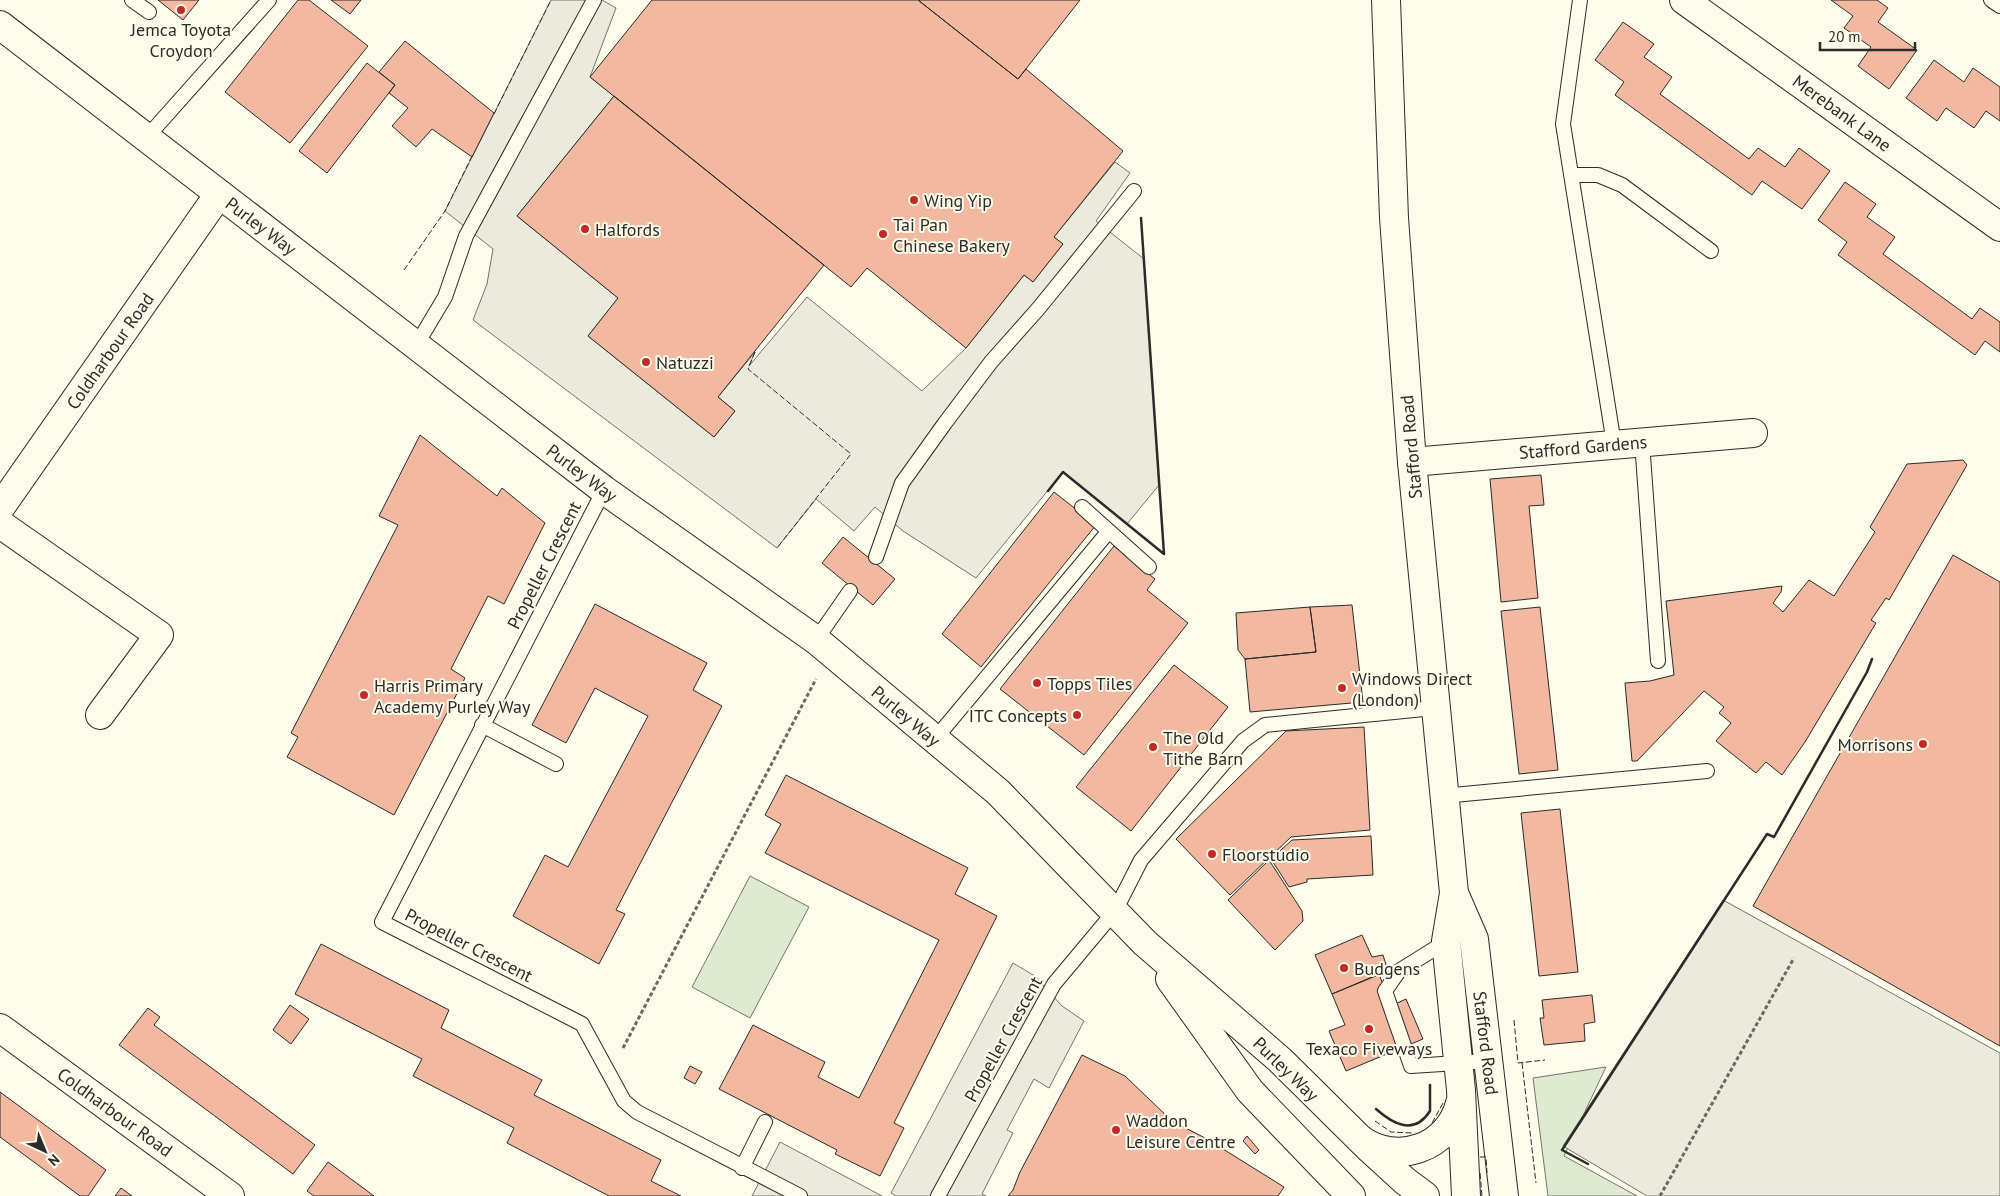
<svg xmlns="http://www.w3.org/2000/svg" width="2000" height="1196" font-family="'PT Sans',sans-serif">
  <style>
    .green { fill: #deebd1; stroke: #74746e }
    .parking { fill: #eceadb; stroke: #74746e }
    .building { fill: #f2b8a0; stroke: #2b2b2b }
    .lines { fill: none; stroke-linecap: round; stroke-linejoin: round }
    .service-casing { stroke: #2b2b2b; stroke-width: 16 }
    .minor-casing { stroke: #2b2b2b; stroke-width: 30 }
    .secondary-casing { stroke: #2b2b2b; stroke-width: 30 }
    .trunk-casing { stroke: #2b2b2b; stroke-width: 30 }
    .path { stroke: #6a6964; stroke-width: 3; stroke-dasharray: 4 2.5; stroke-linecap: butt }
    .service { stroke: #fdfbea; stroke-width: 14 }
    .minor { stroke: #fdfbea; stroke-width: 28 }
    .secondary { stroke: #fdfbea; stroke-width: 28 }
    .trunk { stroke: #fdfbea; stroke-width: 28 }
    .fence { stroke: #2b2b2b; stroke-width: 1; stroke-dasharray: 6 2.5; stroke-linecap: butt }
    .wall { stroke: #2b2b2b; stroke-width: 2.5 }
    .poi-dot { fill: #c62828; stroke: #fdfbea; stroke-width: 2 }
    .labels { text-anchor: middle; dominant-baseline: central; stroke-width: 4; stroke-linejoin: round; paint-order: stroke }
    .poi-label { font-size: 18px; fill: #2b2b2b; stroke: #fdfbea; text-anchor: start }
    .street-label { font-size: 18px; fill: #2b2b2b; stroke: #fdfbea }
  </style>
  <rect width="100%" height="100%" fill="#fdfbea"/>
  <!-- green -->
  <path class="green" d="M750 876 809 907 750 1018 692 987Z
    M1606 1067 1564 1156 1637 1196H1548L1533 1078Z"/>
  <!-- parking -->
  <path class="parking" d="M551 0H602L616 8 590 77 614 96 517 216 618 298 588 336 714 437 735 411 718 397 755 352 749 366 807 297 922 391 966 348 1024 275 1033 282 1063 244 1054 237 1115 162 1130 173 1096 221 1144 259 1159 485 1127 524 1063 472 976 578 903 531 875 507 854 531 816 499 777 548 473 320 487 284 493 249 445 211Z
    M1723 900 2000 1053V1196H1647L1563 1146Z
    M1013 963 1035 976 1062 1006 1084 1021 1049 1088 1034 1079 1007 1130 1013 1133 982 1194 986 1196H896L891 1193Z
    M780 1142 882 1196H752Z"/>
  <!-- building -->
  <path class="building" d="M158 0H199L183 20Z
    M298 0H309L368 46 290 143 225 92Z
    M331 0H361L350 14Z
    M652 0H918L1018 79 1026 69 1123 151 1054 237 1063 244 1033 282 1024 275 966 348 867 268 851 287 590 77Z
    M918 0H1080L1018 79Z
    M1831 0H1877L1888 8 1878 22 1917 50 1889 89 1858 66 1871 47 1844 28 1853 16Z
    M1623 22 1654 44 1644 57 1672 77 1660 94 1749 159 1758 148 1785 167 1799 148 1830 171 1802 209 1762 181 1752 195 1615 95 1624 82 1595 60Z
    M405 41 494 113 472 157 432 129 416 147 392 126 408 108 389 93 395 85 379 72Z
    M1934 60 1964 82 1973 68 2000 87V121L1986 111 1974 128 1946 108 1937 121 1906 98Z
    M367 63 395 85 327 173 299 151Z
    M614 96 824 265 718 397 735 411 714 437 588 336 618 298 517 216Z
    M1845 182 1876 204 1867 217 1895 237 1883 254 1972 319 1980 308 2000 322V352L1985 341 1975 355 1838 255 1847 242 1818 220Z
    M420 435 497 496 502 488 545 523 504 604 488 596 451 669 465 678 394 815 287 757 298 737 291 733 398 525 379 516Z
    M1963 460 1967 465 1889 600 1886 598 1871 620 1876 623 1805 742 1782 775 1766 762 1756 773 1716 741 1731 723 1719 713 1724 707 1704 691 1637 761H1632L1625 683 1650 681 1674 675 1666 601 1782 586 1781 592 1773 603 1783 612 1809 580 1834 596 1875 532 1870 527 1907 464Z
    M1541 475 1544 505 1529 506 1538 598 1501 602 1490 479Z
    M1054 492 1096 525 981 667 942 634Z
    M843 537 895 579 873 605 822 563Z
    M1114 546 1155 579 1147 590 1188 623 1084 755 1000 689Z
    M1953 555 2000 582V1046L1753 906Z
    M595 604 707 663 693 690 722 706 616 910 625 914 599 964 513 916 545 855 568 867 648 716 595 688 566 743 532 725Z
    M1352 605 1363 702 1250 712 1245 659 1316 652 1310 607Z
    M1310 607 1316 652 1245 659 1238 650 1236 613Z
    M1540 607 1558 770 1519 774 1501 611Z
    M1174 665 1228 707 1131 831 1076 787Z
    M1364 727 1370 830 1291 837 1230 895 1176 839 1286 731Z
    M786 775 968 868 955 894 997 916 894 1123 904 1128 880 1176 835 1154 837 1150 719 1089 753 1025 825 1062 818 1077 859 1098 939 940 765 853 781 824 765 815Z
    M1560 809 1578 972 1539 976 1521 813Z
    M1371 836 1373 875 1307 879V882L1289 887 1271 859 1292 840Z
    M1269 860 1302 911 1303 921 1275 950 1228 900Z
    M1362 935 1372 957 1383 955 1388 971 1332 994 1315 955Z
    M321 944 449 1010 441 1028 542 1080 534 1095 661 1160 651 1181 681 1196H609L507 1143 514 1128 413 1076 422 1059 295 994Z
    M1379 974 1391 1006 1406 999 1423 1039 1346 1071 1329 1031 1345 1025 1332 994Z
    M1592 995 1595 1022 1584 1024 1585 1041 1544 1045 1540 1018H1544L1542 1000Z
    M290 1005 309 1019 291 1044 273 1030Z
    M148 1008 160 1017 154 1025 315 1145 293 1174 119 1045Z
    M1082 1055 1125 1076 1172 1121 1207 1139 1284 1187 1278 1196H1008L1013 1190 1020 1172Z
    M690 1066 702 1072 695 1084 684 1078Z
    M0 1092 106 1170 88 1196H80L0 1137Z
    M1247 1136 1259 1150 1255 1154 1243 1141Z
    M328 1162 374 1196H314L307 1191Z
    M121 1188 132 1196H115Z"/>
  <g class="lines">
    <defs>
      <path id="service" d="M132 0 149 12
        M1580 0 1563 124 1614 444
        M1991 0 2000 6
        M147 137 269 0
        M1571 175H1598L1622 185 1711 251
        M417 344 445 297 466 236 594 0
        M1642 442 1658 661
        M604 490 382 922 582 1024 624 1101 637 1112 800 1196
        M1082 507 1149 567
        M876 557 902 483 945 423 991 362 1038 309 1134 191
        M816 640 850 591
        M482 725 556 764
        M935 739 1109 531
        M1443 796 1707 771
        M1447 941 1399 971 1385 991 1411 1066 1489 1061
        M742 1168 765 1122
        M938 1196 1054 984 1115 911 1141 860 1243 741 1265 725 1434 708"/>
      <path id="minor" d="M1684 0 2000 227
        M1412 462 1753 433
        M0 508 219 194
        M0 524 159 635 100 715
        M0 1028 230 1196"/>
      <path id="secondary" d="M1386 0 1394 218 1412 462 1454 893 1446 941 1461 1090 1466 1196
        M1454 893 1474 939 1504 1196
        M1360 1139C1397 1166 1449 1148 1460 1103"/>
      <path id="trunk" d="M0 25 604 490 816 640 998 792 1145 943 1280 1060 1370 1149 1405 1181 1425 1196
        M1170 979 1250 1091 1351 1196"/>
    </defs>
    <!-- service casing -->
    <use href="#service" class="service-casing"/>
    <!-- minor casing -->
    <use href="#minor" class="minor-casing"/>
    <!-- secondary casing -->
    <use href="#secondary" class="secondary-casing"/>
    <!-- trunk casing -->
    <use href="#trunk" class="trunk-casing"/>
    <!-- path -->
    <path class="path" d="M623 1048 816 679
      M1660 1196 1794 958"/>
    <!-- service -->
    <use href="#service" class="service"/>
    <!-- minor -->
    <use href="#minor" class="minor"/>
    <!-- secondary -->
    <use href="#secondary" class="secondary"/>
    <!-- trunk -->
    <use href="#trunk" class="trunk"/>
    <!-- fence -->
    <path class="fence" d="M494 114 551 0
      M404 270 445 211 473 154
      M755 352 748 369 851 454 777 548
      M1514 1020 1518 1063 1545 1060
      M1522 1063 1536 1183
      M1375 1121 1391 1132 1413 1133
      M1432 1123 1443 1103
      M1480 1157H1486L1487 1173
      M1480 1173 1482 1196"/>
    <!-- wall -->
    <path class="wall" d="M1048 491 1063 472 1164 554 1141 218
      M1376 1109C1393 1124 1414 1136 1430 1111V1085
      M1588 1164 1562 1150 1767 834 1774 837 1867 672 1872 659"/>
  </g>
  <!-- markers -->
  <g class="poi-dot">
    <circle cx="181" cy="10" r="5"/>
    <circle cx="914" cy="200" r="5"/>
    <circle cx="585" cy="229" r="5"/>
    <circle cx="883" cy="234" r="5"/>
    <circle cx="646" cy="362" r="5"/>
    <circle cx="1037" cy="683" r="5"/>
    <circle cx="1342" cy="688" r="5"/>
    <circle cx="364" cy="695" r="5"/>
    <circle cx="1077" cy="715" r="5"/>
    <circle cx="1923" cy="744" r="5"/>
    <circle cx="1153" cy="747" r="5"/>
    <circle cx="1212" cy="854" r="5"/>
    <circle cx="1344" cy="968" r="5"/>
    <circle cx="1369" cy="1029" r="5"/>
    <circle cx="1116" cy="1130" r="5"/>
  </g>
  <g class="labels">
    <!-- poi labels -->
    <g class="poi-label">
      <text x="181" y="29" text-anchor="middle">Jemca Toyota<tspan x="181" dy="21">Croydon</tspan></text>
      <text x="924" y="200">Wing Yip</text>
      <text x="893" y="224">Tai Pan<tspan x="893" dy="21">Chinese Bakery</tspan></text>
      <text x="595" y="229">Halfords</text>
      <text x="656" y="362">Natuzzi</text>
      <text x="1352" y="678">Windows Direct<tspan x="1352" dy="21">(London)</tspan></text>
      <text x="1047" y="683">Topps Tiles</text>
      <text x="374" y="685">Harris Primary<tspan x="374" dy="21">Academy Purley Way</tspan></text>
      <text x="1067" y="715" text-anchor="end">ITC Concepts</text>
      <text x="1163" y="737">The Old<tspan x="1163" dy="21">Tithe Barn</tspan></text>
      <text x="1913" y="744" text-anchor="end">Morrisons</text>
      <text x="1222" y="854">Floorstudio</text>
      <text x="1354" y="968">Budgens</text>
      <text x="1369" y="1048" text-anchor="middle">Texaco Fiveways</text>
      <text x="1126" y="1120">Waddon<tspan x="1126" dy="21">Leisure Centre</tspan></text>
    </g>
    <!-- street labels -->
    <g class="street-label">
      <text transform="translate(1842 113) rotate(36)">Merebank Lane</text>
      <text transform="translate(261 226) rotate(37)">Purley Way</text>
      <text transform="translate(110 351) rotate(-55)">Coldharbour Road</text>
      <text transform="translate(1411 447) rotate(-95)">Stafford Road</text>
      <text transform="translate(1583 447) rotate(-5)">Stafford Gardens</text>
      <text transform="translate(582 473) rotate(37)">Purley Way</text>
      <text transform="translate(544 565) rotate(-63)">Propeller Crescent</text>
      <text transform="translate(906 716) rotate(40)">Purley Way</text>
      <text transform="translate(469 945) rotate(27)">Propeller Crescent</text>
      <text transform="translate(1003 1039) rotate(-61)">Propeller Crescent</text>
      <text transform="translate(1486 1043) rotate(83)">Stafford Road</text>
      <text transform="translate(1286 1069) rotate(44)">Purley Way</text>
      <text transform="translate(115 1112) rotate(36)">Coldharbour Road</text>
    </g>
  </g>
  <!-- north arrow -->
  <g transform="translate(45 1151) rotate(136)" stroke="#fdfbea" stroke-width="4" paint-order="stroke">
  <path d="M0-4L9 19L0 12L-9 19Z" fill="#2b2b2b"/>
  <text y="-8" font-size="14" font-weight="bold" text-anchor="middle" fill="#2b2b2b">N</text>
  </g>
  <!-- scale -->
  <path d="M1820 42v8h95v-8" fill="none" stroke="#2b2b2b" stroke-width="2.5"/>
  <text x="1828" y="42" font-size="15" fill="#2b2b2b" stroke="#fdfbea" stroke-width="4" paint-order="stroke">20 m</text>
</svg>
